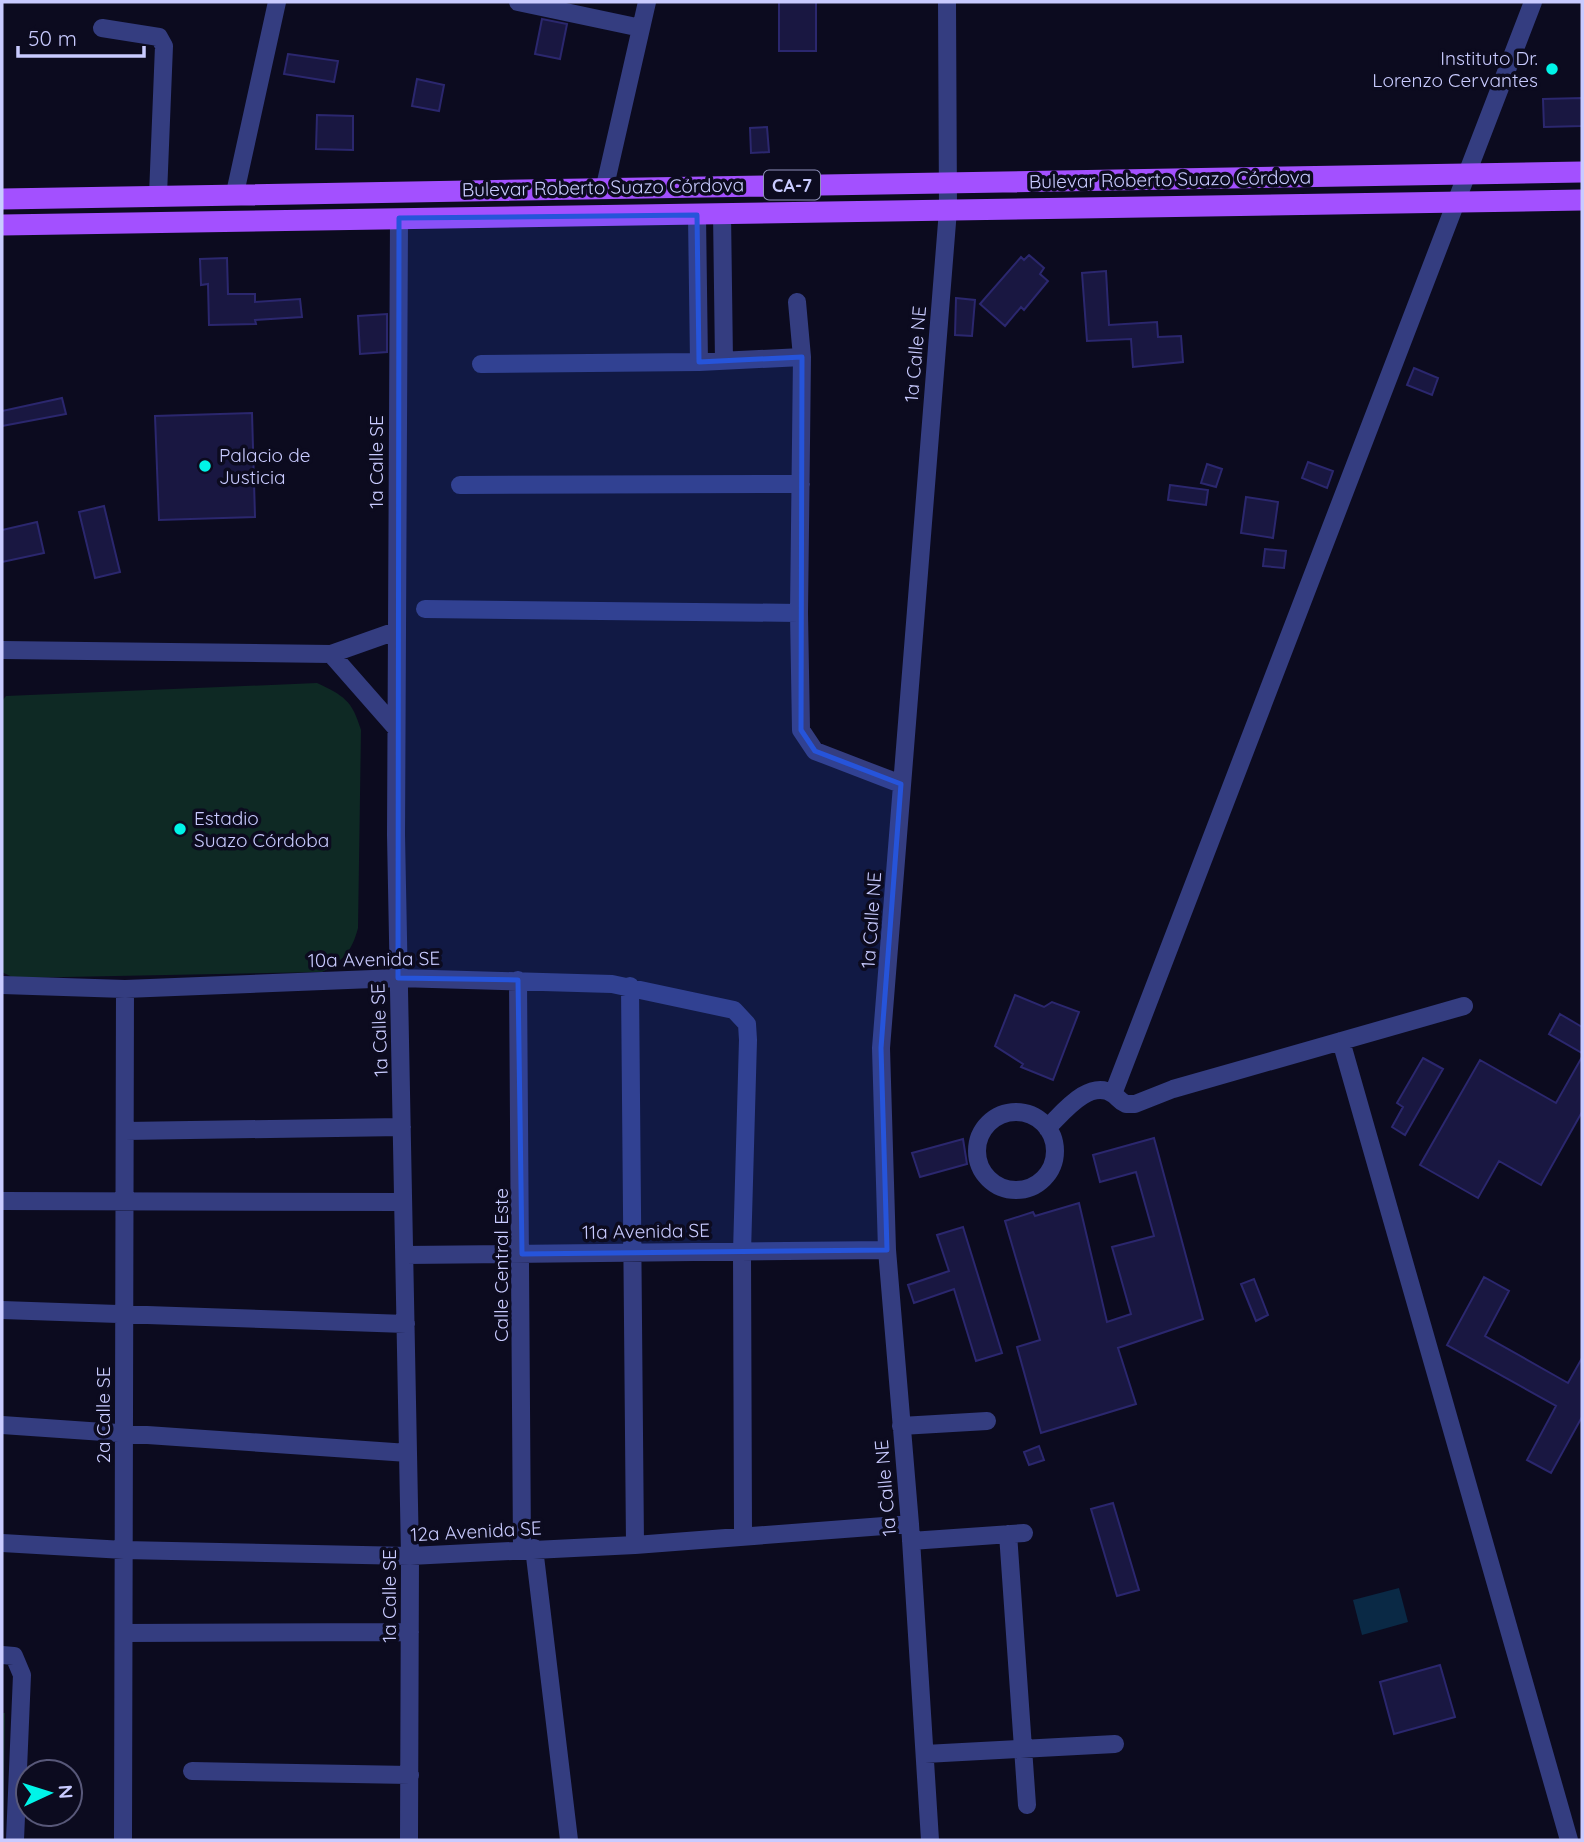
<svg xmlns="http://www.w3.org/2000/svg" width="1584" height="1842" font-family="Quicksand,sans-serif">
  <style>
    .green { fill: #0e2924 }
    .water { fill: #0a2945 }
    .building { fill: #191741; stroke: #2b276e; stroke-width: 2 }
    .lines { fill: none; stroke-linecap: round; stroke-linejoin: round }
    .minor { stroke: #343d80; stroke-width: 18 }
    .major { stroke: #a350ff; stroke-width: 21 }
    .marked { fill: #2654da; fill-opacity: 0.2; stroke: #2654da; stroke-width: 5; stroke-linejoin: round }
    .poi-dot { fill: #00f4e8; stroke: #0c0b1f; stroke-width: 2.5 }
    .labels { text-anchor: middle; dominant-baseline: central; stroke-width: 7; stroke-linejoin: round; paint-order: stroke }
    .shield { fill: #0c0b1f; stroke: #9091bc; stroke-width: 2 }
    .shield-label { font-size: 18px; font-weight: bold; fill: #c9cbff }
    .poi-label { font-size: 19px; fill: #c9cbff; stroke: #0c0b1f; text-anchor: start }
    .street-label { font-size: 19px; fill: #c9cbff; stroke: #0c0b1f }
  </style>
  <rect width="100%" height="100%" fill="#0c0b1f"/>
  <!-- green -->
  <path class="green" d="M317 683C344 696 352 700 361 730L358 928C352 951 343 961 322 972L14 978 2 972V701L6 696Z
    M2 1713H5L3 1840H2Z"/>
  <!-- water -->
  <path class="water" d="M1399 1588 1408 1622 1362 1635 1353 1600Z"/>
  <!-- building -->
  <path class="building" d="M779 2H816V51H779Z
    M542 19 567 24 560 59 535 54Z
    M288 54 338 61 334 82 284 74Z
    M417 79 444 85 439 111 412 106Z
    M1582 98V126L1544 127 1543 99Z
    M317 115 353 116V150L316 149Z
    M767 127 769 152 751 153 750 128Z
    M1029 255 1044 268 1040 274 1048 281 1024 310 1021 307 1005 326 980 304 1021 257 1024 260Z
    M227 258 228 294H255V302L300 299 302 317 255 320 256 324 209 325 208 284 201 285 200 259Z
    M1106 271 1109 325 1157 322 1158 337 1181 336 1183 362 1133 367 1131 339 1087 341 1082 273Z
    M956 298 975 300 972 336 955 335Z
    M387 314V352L360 354 358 316Z
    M1414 368 1438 378 1432 395 1407 385Z
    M62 398 66 414 2 426V411Z
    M252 413 255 517 159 520 155 416Z
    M1308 462 1333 471 1327 488 1302 478Z
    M1207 464 1222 469 1216 487 1201 483Z
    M1170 485 1208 490 1206 505 1168 500Z
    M1246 497 1278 502 1273 538 1241 533Z
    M104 506 120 572 95 578 79 512Z
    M37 522 44 553 2 562V530Z
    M1265 549 1286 551 1284 568 1263 566Z
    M1015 995 1044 1007 1052 1002 1079 1012 1053 1080 1021 1067 1023 1064 995 1046Z
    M1560 1014 1582 1027V1053L1549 1034Z
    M1582 1057V1112L1541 1185 1499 1161 1478 1198 1420 1165 1480 1060 1556 1103Z
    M1423 1058 1443 1069 1405 1135 1392 1127 1403 1107 1397 1103Z
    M1154 1138 1203 1319 1118 1348 1136 1404 1041 1433 1017 1347 1040 1340 1005 1221 1033 1212 1035 1216 1079 1203 1107 1322 1131 1314 1112 1247 1154 1236 1136 1172 1100 1182 1093 1155Z
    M963 1139 967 1164 920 1177 912 1153Z
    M963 1227 1002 1353 976 1361 954 1289 914 1303 908 1285 949 1271 937 1235Z
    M1484 1277 1509 1291 1485 1336 1568 1383 1582 1358V1417L1551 1473 1527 1460 1556 1406 1447 1345Z
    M1254 1279 1268 1315 1256 1321 1241 1284Z
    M1039 1446 1044 1460 1029 1465 1024 1452Z
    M1113 1503 1139 1590 1117 1596 1091 1509Z
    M1440 1665 1455 1717 1394 1734 1380 1682Z"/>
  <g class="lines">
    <!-- minor -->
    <path class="minor" d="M518 2 641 28
      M102 28 159 37 164 46 158 195
      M605 186 647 2
      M235 193 277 2
      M722 213 724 361
      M697 215 699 362
      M399 218 396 835 410 1556 409 1840
      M797 302 802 357 799 613 801 730 815 751 901 784
      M481 364 699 362 802 357
      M460 485 801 484
      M425 609 799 613
      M2 650 331 654 396 631
      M331 654 396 728
      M518 980 522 1549
      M2 985 125 989 398 978 612 984 734 1010 747 1024 748 1040 742 1252 743 1534
      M630 986 635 1545
      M1341 1041 1569 1840
      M1113 1094 1533 2
      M977 1151a39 39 0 1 1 78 0a39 39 0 1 1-78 0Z
      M1047 1128C1062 1114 1089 1078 1113 1094 1118 1097 1119 1101 1126 1104H1135L1173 1089 1464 1006
      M125 1131 402 1127
      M2 1201 403 1202
      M405 1255 887 1250
      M2 1310 406 1324
      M2 1425 408 1453
      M901 1426 987 1421
      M1008 1534 1027 1805
      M911 1541 1024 1533
      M2 1543 124 1550 410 1556 635 1545 910 1524
      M534 1548 569 1840
      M124 1633 410 1632
      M2 1655 14 1656 22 1675 15 1840
      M925 1754 1115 1744
      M192 1771 410 1775
      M123 1840 125 989
      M930 1840 910 1524 887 1250 881 1048 948 210 947 2"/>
    <!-- major -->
    <path class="major" d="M2 199 1582 172
      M2 225 1582 200"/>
  </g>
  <!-- marked area -->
  <path class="marked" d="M697 215 699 362 802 357 801 730 815 751 901 784 881 1048 887 1250 522 1254 518 980 398 978 399 218Z"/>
  <!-- markers -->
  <g class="poi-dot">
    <circle cx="1552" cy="69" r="7"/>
    <circle cx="205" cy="466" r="7"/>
    <circle cx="180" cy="829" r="7"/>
  </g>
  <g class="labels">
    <!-- shield labels -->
    <rect class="shield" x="764" y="170.5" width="56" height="29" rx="5"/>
    <g class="shield-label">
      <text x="792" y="185">CA-7</text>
    </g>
    <!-- poi labels -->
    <g class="poi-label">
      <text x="1538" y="58" text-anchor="end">Instituto Dr.<tspan x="1538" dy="22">Lorenzo Cervantes</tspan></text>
      <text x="219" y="455">Palacio de<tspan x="219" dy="22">Justicia</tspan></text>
      <text x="194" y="818">Estadio<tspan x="194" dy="22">Suazo Córdoba</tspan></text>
    </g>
    <!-- street labels -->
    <g class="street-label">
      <text transform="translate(1170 179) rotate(-1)">Bulevar Roberto Suazo Córdova</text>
      <text transform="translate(603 187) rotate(-1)">Bulevar Roberto Suazo Córdova</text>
      <text transform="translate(915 354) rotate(-85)">1a Calle NE</text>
      <text transform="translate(376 462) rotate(-90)">1a Calle SE</text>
      <text transform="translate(871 920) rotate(-86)">1a Calle NE</text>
      <text transform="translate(374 959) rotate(-1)">10a Avenida SE</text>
      <text transform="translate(379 1030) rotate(-92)">1a Calle SE</text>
      <text transform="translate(646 1231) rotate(-1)">11a Avenida SE</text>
      <text transform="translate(501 1265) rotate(-90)">Calle Central Este</text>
      <text transform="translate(103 1415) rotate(-90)">2a Calle SE</text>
      <text transform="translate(885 1488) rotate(-95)">1a Calle NE</text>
      <text transform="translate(476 1531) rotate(-3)">12a Avenida SE</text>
      <text transform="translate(389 1596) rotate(-90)">1a Calle SE</text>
    </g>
  </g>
  <!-- border -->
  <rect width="1584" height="1842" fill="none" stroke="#c9cbff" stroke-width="7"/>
  <!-- north arrow -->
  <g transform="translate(49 1793) rotate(86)"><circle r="33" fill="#0c0b1f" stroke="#585879" stroke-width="2"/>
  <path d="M0-5L12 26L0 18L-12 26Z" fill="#00f4e8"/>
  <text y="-10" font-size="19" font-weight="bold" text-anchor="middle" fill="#c9cbff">N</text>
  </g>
  <!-- scale -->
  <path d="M18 46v10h126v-10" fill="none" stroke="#c9cbff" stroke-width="3.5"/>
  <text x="28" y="46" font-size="21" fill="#c9cbff" stroke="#0c0b1f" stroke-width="5" paint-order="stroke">50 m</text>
</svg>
